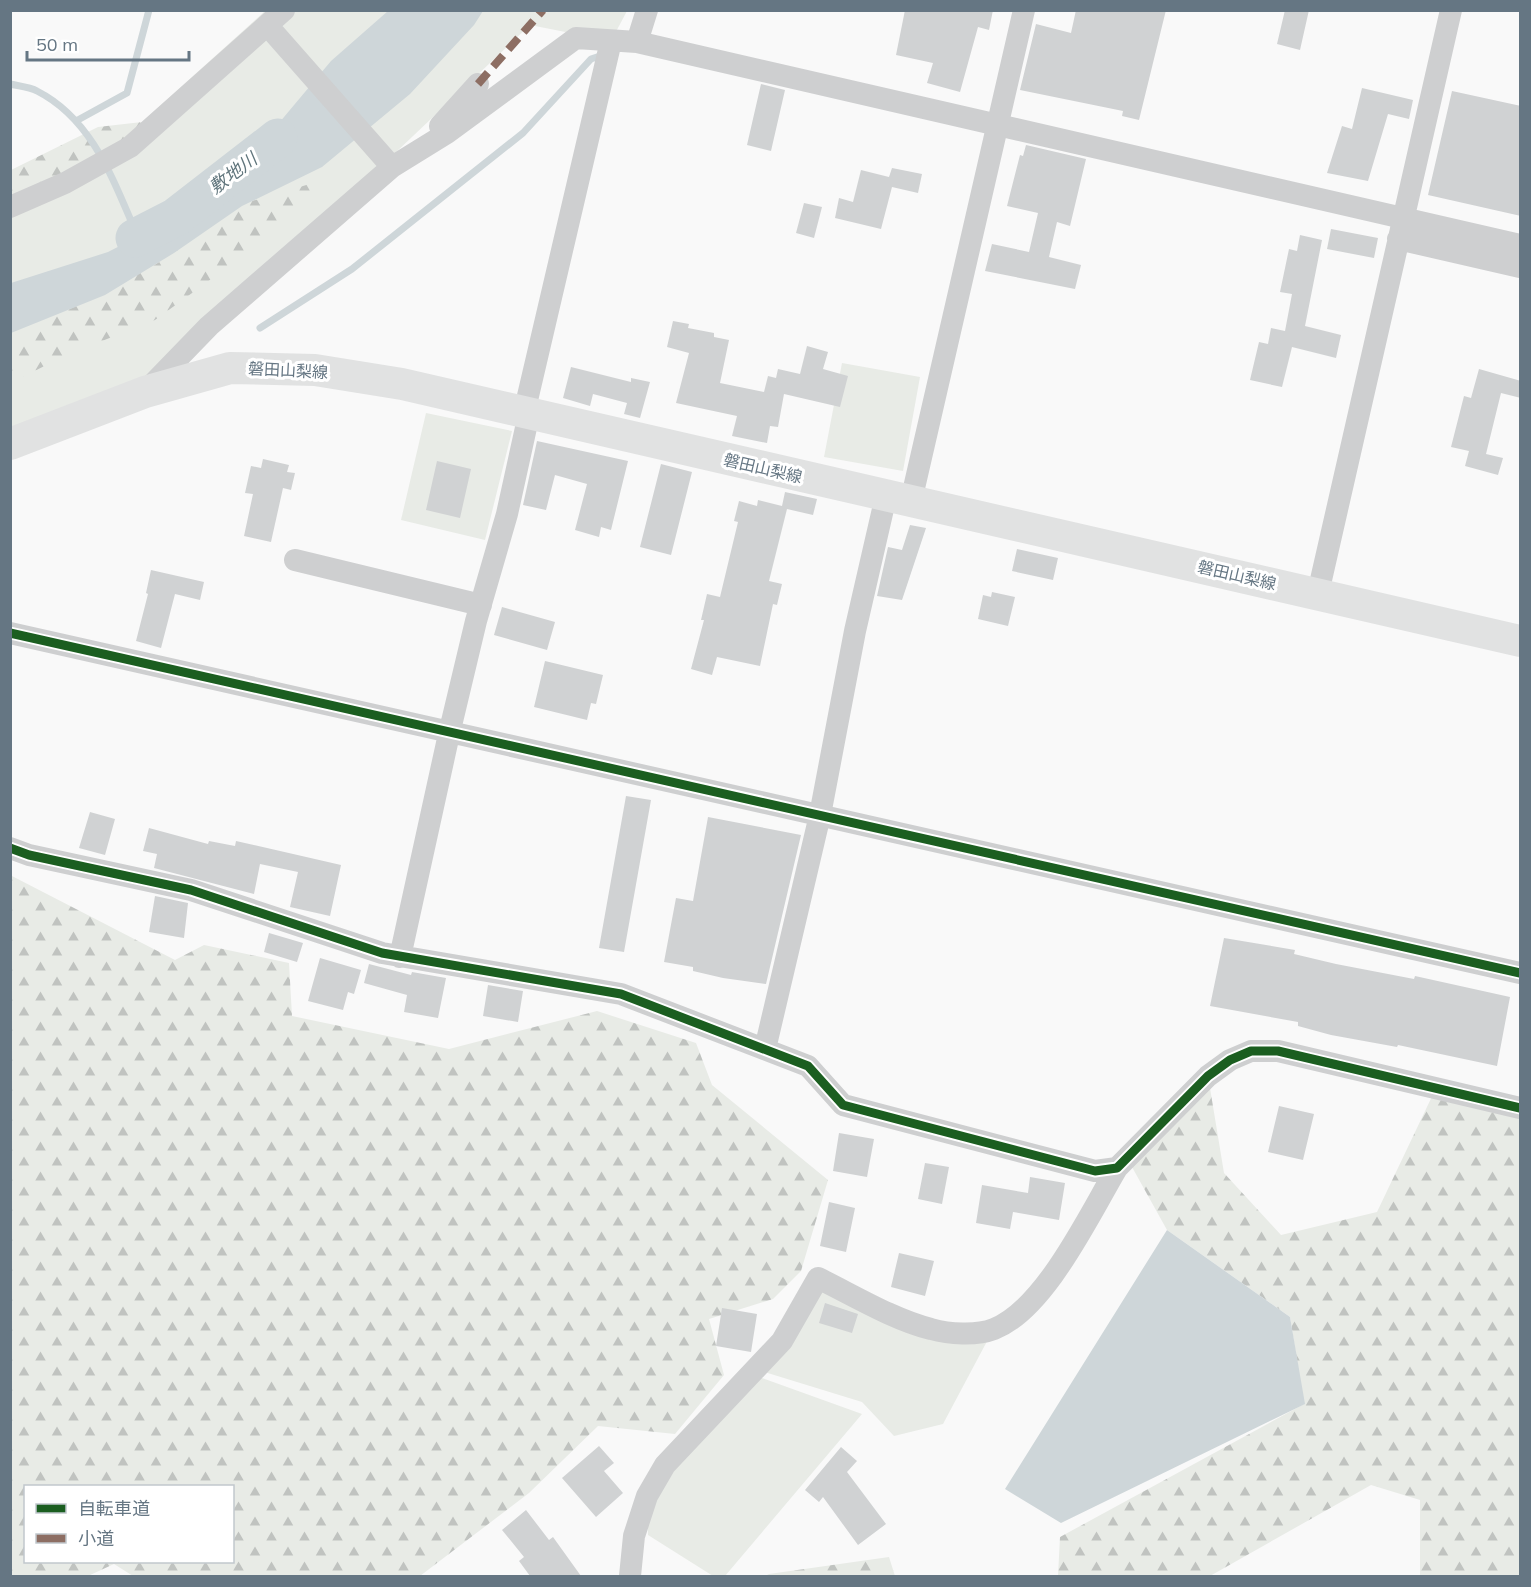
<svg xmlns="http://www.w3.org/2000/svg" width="1531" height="1587" font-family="Mulish,'Noto Sans JP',sans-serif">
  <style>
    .grass { fill: #e8ebe6 }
    .forest { fill: url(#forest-firs); fill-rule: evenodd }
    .water { fill: #ced6d9 }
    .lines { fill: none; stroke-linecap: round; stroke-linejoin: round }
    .stream { stroke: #ced6d9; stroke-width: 7 }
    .river { stroke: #ced6d9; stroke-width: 39 }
    .building { fill: #d0d2d3 }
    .minor { stroke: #cecfd0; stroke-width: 22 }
    .secondary { stroke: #e1e2e2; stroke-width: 32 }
    .quiet { stroke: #8d6e63; stroke-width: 8; stroke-dasharray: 15 8; stroke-linecap: butt }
    .cycleway-casing { stroke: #fff; stroke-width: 13 }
    .cycleway { stroke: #1b5e20; stroke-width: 9 }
    .labels { text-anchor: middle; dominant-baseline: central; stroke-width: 6; stroke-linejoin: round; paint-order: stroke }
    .street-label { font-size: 16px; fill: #657683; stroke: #fff }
    .water-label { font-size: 18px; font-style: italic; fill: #60757c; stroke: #fff }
  </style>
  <defs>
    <pattern id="forest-firs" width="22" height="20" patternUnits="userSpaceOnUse" patternTransform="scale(1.5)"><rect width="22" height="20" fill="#e8ebe6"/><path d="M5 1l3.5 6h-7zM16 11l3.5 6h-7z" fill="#c0c3c0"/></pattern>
  </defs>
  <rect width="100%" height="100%" fill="#f9f9f9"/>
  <!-- grass -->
  <path class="grass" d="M265 11H627L611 41 530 25 159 377 11 440 10 204 90 169Z
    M842 363 920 377 903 471 824 457Z
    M426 413 512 431 485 540 401 520Z
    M825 1281 928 1335 993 1330 943 1424 894 1436 862 1402 755 1369Z
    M751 1374 862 1414 725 1576H713L648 1535 647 1496Z"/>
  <!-- forest -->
  <path class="forest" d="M142 122 120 149 11 211V170L98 127Z
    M330 178 273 234 155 320 64 356 11 383 10 344 64 312 150 268 252 201Z
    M10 875 175 960 204 945 289 963 292 1016 449 1049 597 1011 696 1043 712 1085 828 1180 801 1271 773 1299 709 1319 724 1375 675 1434 598 1426 529 1493 420 1576H133L114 1564 88 1576H11ZM26 1486H232V1562H26Z
    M1208 1076 1224 1173 1281 1235 1377 1212 1436 1088 1520 1109V1576H1420V1500L1371 1485 1210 1576H1058L1060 1537 1304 1404 1290 1317 1167 1230 1127 1158Z
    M889 1557 895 1576H765L769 1574Z"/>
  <!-- water -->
  <path class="water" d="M388 11H483L474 25 410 94 322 167 242 206 174 253 105 295 11 333V283L108 252 176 217 242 167 331 61Z
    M1167 1230 1290 1317 1305 1404 1061 1523 1005 1489Z"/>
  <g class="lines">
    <!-- stream -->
    <path class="stream" d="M10 84C19 86 30 87 37 91 94 120 114 183 138 237
      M76 121 127 93 149 10
      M260 328 352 269 523 133 591 59 603 55"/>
    <!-- river -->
    <path class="river" d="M135 238 176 217 278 138"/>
  </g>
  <!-- building -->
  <path class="building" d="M905 10H993L989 30 978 27 960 92 927 83 933 63 896 55Z
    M1076 10H1166L1139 120 1122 116 1123 111 1020 90 1036 24 1071 33Z
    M1285 10H1309L1300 50 1277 44Z
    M761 84 785 90 771 151 747 145Z
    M1362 88 1413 100 1409 119 1388 114 1368 181 1327 173 1342 126 1352 129Z
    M1452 91 1521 106V216L1428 195Z
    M1026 145 1086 159 1070 226 1057 222 1049 257 1081 265 1075 289 985 271 992 244 1029 252 1038 213 1007 206 1020 155 1023 156Z
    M892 168 922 174 918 193 892 187 881 229 835 218 839 198 853 202 861 170 889 177Z
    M804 203 822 207 814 238 796 233Z
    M1331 229 1378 238 1374 258 1327 249Z
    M1300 235 1322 240 1305 326 1341 335 1336 358 1292 347 1282 387 1250 380 1259 342 1268 344 1271 328 1285 331 1292 294 1280 292 1289 249 1297 251Z
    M673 321 689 324 688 328 714 333V337L729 340 720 383 764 392 768 376 776 378 778 369 800 374 807 346 828 352 823 369 848 376 840 407 784 394 778 427 770 426 767 443 732 436 737 416 676 403 689 353 667 347Z
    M571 367 631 382V378L650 382 640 418 624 414 627 403 593 394 590 406 563 398Z
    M1479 369 1521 381V398L1501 393 1486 454 1503 458 1498 475 1465 466 1469 451 1451 447 1464 396 1471 398Z
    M537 441 628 461 611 530 601 527 599 537 575 530 587 484 555 475 546 510 523 505Z
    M263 459 289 465 287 472 295 473 291 490 283 488 271 542 244 536 253 494 245 493 251 466 261 468Z
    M437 461 471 469 460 518 426 510Z
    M661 464 692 472 671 555 640 547Z
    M785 492 817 499 813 515 787 509 769 581 782 584 777 605 773 604 760 666 717 657 712 675 691 669 704 620H701L707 594 720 597 738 522 734 521 739 501 757 506 758 500 782 506Z
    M910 525 926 528 902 600 877 596 888 547 902 550Z
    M1017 549 1058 558 1053 580 1012 571Z
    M151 570 204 582 200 600 175 594 161 648 136 641 148 594 146 593Z
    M992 592 1015 597 1008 626 978 619 983 595 991 597Z
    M502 607 555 622 547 650 494 635Z
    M545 661 603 675 596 704 591 703 587 720 534 707Z
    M626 796 651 800 624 952 599 948Z
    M90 812 115 819 105 855 79 848Z
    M708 817 801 835 766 984 723 978 693 971V967L664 962 676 898 693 901Z
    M149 828 208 844 209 841 235 846 236 841 341 865 330 916 290 907 298 872 260 864 254 894 154 868 157 854 143 851Z
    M155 896 188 903 184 938 149 932Z
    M269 933 303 943 297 962 264 952Z
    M1224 938 1295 950 1294 954 1336 964 1414 979 1415 976 1510 997 1497 1066 1398 1045 1397 1047 1331 1035 1298 1026V1022L1210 1006Z
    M320 958 361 970 354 994 348 992 343 1010 308 1001Z
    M369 964 411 975 412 972 446 978 438 1018 404 1012 407 995 364 983Z
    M488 985 523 991 518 1022 483 1016Z
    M1279 1106 1314 1114 1303 1160 1268 1152Z
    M839 1133 874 1139 867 1177 833 1171Z
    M925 1163 949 1167 942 1204 918 1199Z
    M1030 1177 1065 1183 1059 1220 1013 1212 1010 1229 976 1223 982 1185 1028 1193Z
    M829 1202 855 1208 846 1252 820 1246Z
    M899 1253 934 1261 925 1296 891 1287Z
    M825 1303 858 1314 852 1333 819 1323Z
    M722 1308 757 1314 751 1352 716 1346Z
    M599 1446 614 1463 604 1471 623 1493 596 1517 562 1478Z
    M841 1447 857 1461 847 1472 886 1524 858 1545 823 1497 819 1502 805 1490Z
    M526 1510 549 1540 553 1537 581 1576H530L519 1561 524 1557 502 1530Z"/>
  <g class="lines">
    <!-- minor -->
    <path class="minor" d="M267 25 392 167
      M637 42 647 10
      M440 126 478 84
      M10 207 65 183 130 147 284 10
      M1398 239 1520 267
      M146 391 209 326 392 167 447 133 576 38 637 42 1520 245
      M524 413 611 41
      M911 501 1024 10
      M295 560 481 605
      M1318 593 1451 10
      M10 633 1520 973
      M10 848 29 855 191 890 382 953 621 994 808 1066 843 1105 1095 1171 1117 1168 1208 1076 1230 1060 1251 1051H1278L1520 1108
      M400 957 449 734 476 621 507 514 529 414
      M765 1049 820 815 855 631 886 496
      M630 1576 634 1536 647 1496 665 1465 782 1341 818 1278C853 1295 894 1320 931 1329 949 1334 976 1336 994 1329 1045 1309 1089 1215 1117 1168"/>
    <!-- secondary -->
    <path class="secondary" d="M10 444 145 392 230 368 315 370 402 384 1520 641"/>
    <!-- quiet -->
    <path class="quiet" d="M478 84 543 10"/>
    <defs>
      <path id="cycleway" d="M10 633 1520 973
        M10 848 29 855 191 890 382 953 621 994 808 1066 843 1105 1095 1171 1117 1168 1208 1076 1230 1060 1251 1051H1278L1520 1108"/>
    </defs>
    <!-- cycleway casing -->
    <use href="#cycleway" class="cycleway-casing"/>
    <!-- cycleway -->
    <use href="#cycleway" class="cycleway"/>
  </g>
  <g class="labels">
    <!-- street labels -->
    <g class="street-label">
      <text transform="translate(288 370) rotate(3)">磐田山梨線</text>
      <text transform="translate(763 468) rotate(13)">磐田山梨線</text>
      <text transform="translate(1237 575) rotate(13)">磐田山梨線</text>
    </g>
    <!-- water labels -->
    <g class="water-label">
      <text transform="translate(233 173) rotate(-37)">敷地川</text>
    </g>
  </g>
  <!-- border -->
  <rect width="1531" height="1587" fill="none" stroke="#657683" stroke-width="24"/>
  <!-- legend -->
  <rect x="24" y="1485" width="210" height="78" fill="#ffffff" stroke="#c1c8cd" stroke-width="1.5"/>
  <rect x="36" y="1504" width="30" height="9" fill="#1b5e20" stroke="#c1c8cd" stroke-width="1.5"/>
  <text x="78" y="1515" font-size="18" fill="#657683">自転車道</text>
  <rect x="36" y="1534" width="30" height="9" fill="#8d6e63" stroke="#c1c8cd" stroke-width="1.5"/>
  <text x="78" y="1545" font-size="18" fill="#657683">小道</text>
  <!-- scale -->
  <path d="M27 51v9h162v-9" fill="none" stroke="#657683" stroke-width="3"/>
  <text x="36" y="51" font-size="18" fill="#657683" stroke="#ffffff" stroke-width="4.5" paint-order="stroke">50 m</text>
</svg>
